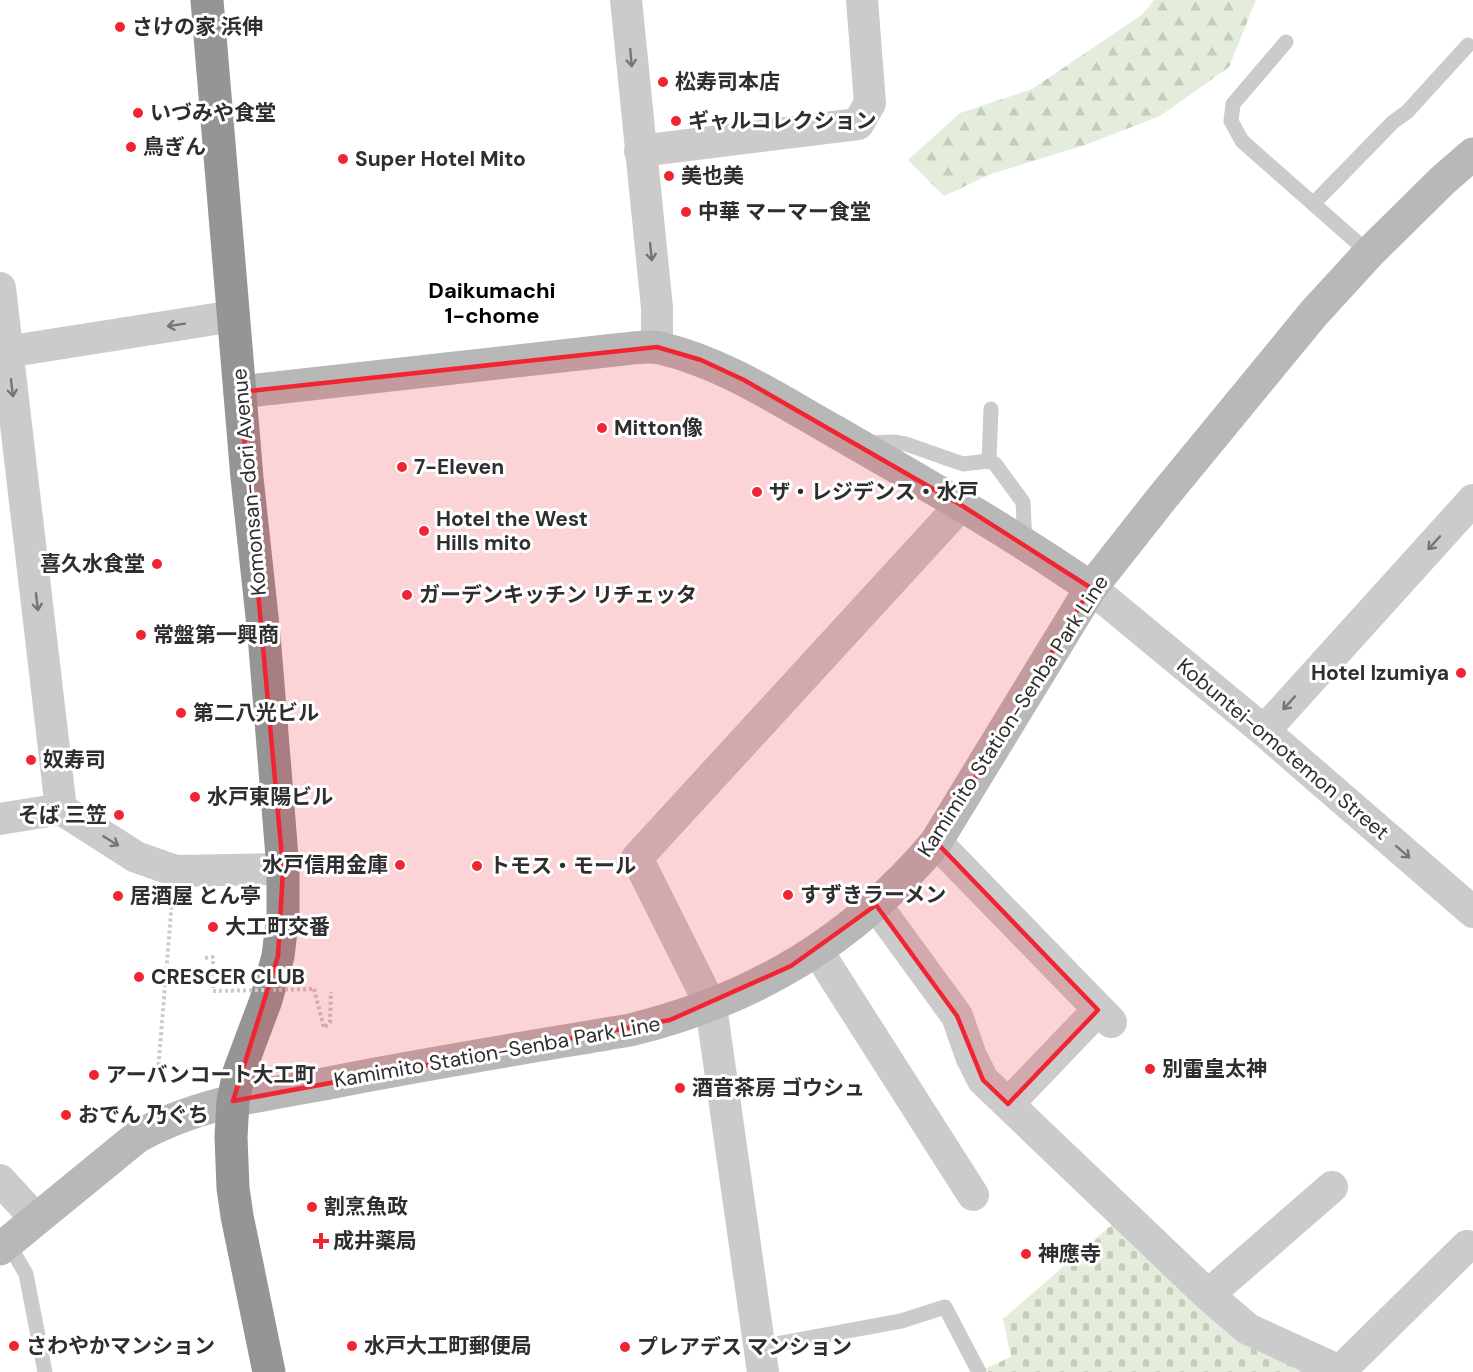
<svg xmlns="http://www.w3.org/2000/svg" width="1473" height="1372" font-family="'DM Sans','Noto Sans JP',sans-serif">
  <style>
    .forest { fill: url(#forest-firs) }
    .cemetery { fill: url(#cemetery-stones) }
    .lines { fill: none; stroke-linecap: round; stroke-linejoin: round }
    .path { stroke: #cbcbcb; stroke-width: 4; stroke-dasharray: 3 3; stroke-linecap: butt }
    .lane { stroke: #cbcbcb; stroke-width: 15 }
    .street { stroke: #cbcbcb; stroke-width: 32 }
    .secondary { stroke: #b8b8b8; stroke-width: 33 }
    .highway { stroke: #959595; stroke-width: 33 }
    .path-bridge { stroke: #cbcbcb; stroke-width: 4; stroke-dasharray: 3 3; stroke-linecap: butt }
    .oneway { stroke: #757575 }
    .marked { fill: #f12532; fill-opacity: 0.2; stroke: #f12532; stroke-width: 4.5; stroke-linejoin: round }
    .poi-dot { fill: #f12532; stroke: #fff; stroke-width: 2 }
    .labels { text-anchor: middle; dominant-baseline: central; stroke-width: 6; stroke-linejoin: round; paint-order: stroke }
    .poi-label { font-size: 21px; font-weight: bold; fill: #2e2e2e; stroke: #fff; text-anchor: start }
    .street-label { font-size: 21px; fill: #2e2e2e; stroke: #fff }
    .neighbourhood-label { font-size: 22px; font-weight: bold; fill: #000; stroke: #fff }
  </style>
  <defs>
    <pattern id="forest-firs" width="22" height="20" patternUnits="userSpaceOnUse" patternTransform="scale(1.5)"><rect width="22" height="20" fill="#e4eddb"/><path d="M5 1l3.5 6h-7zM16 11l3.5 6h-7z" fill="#c4ccbc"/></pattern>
    <pattern id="cemetery-stones" width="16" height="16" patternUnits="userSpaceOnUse" patternTransform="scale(1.5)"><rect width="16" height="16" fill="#e4eddb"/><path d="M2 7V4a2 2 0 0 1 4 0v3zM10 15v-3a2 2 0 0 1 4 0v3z" fill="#c4ccbc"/></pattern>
  </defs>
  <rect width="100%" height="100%" fill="#fff"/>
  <!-- forest -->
  <path class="forest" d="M1154 0H1256L1229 67 1160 116 1085 145 991 174 944 196 908 160 960 113 1032 89 1143 14Z"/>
  <!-- cemetery -->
  <path class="cemetery" d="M1116 1221 1320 1372H988L986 1368 1011 1357 1003 1319Z"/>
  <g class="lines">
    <!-- path -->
    <path class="path" d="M205 958 213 957V991
      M314 989 324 1028 330 1022 331 992
      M158 1071 172 901"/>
    <!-- lane -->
    <path class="lane" d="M1286 42 1233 104 1231 121 1242 141 1369 253
      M1313 204 1393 122 1407 112 1468 45
      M867 443 893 442 906 444 963 464 989 461 995 464 1023 502 1025 544
      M989 461 991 409
      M8 1243 26 1274 45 1372
      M760 1347 901 1321 945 1307 979 1372"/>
    <!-- street -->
    <path class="street" d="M626 0 657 308V347
      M640 151 858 124 870 103 862 0
      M0 288 61 809
      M0 353 234 316
      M1091 588 1264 731 1473 912
      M1264 731 1473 500
      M0 819 61 809 136 857 176 871 283 869
      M936 842 1111 1022
      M876 905 957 1016 971 1056 983 1080 1208 1295 1248 1329 1342 1372
      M817 950 973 1195
      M1008 1104 1098 1010
      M0 1180 36 1219
      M1208 1295 1332 1187
      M1340 1371 1467 1246
      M763 1372 711 1006 637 858 961 505"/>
    <!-- secondary -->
    <path class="secondary" d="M240 392 615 350C629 349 647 345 660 348 724 363 779 400 836 432 922 482 1009 531 1091 588
      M0 1249 137 1137C196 1103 263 1095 329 1083 429 1063 530 1047 630 1030 754 1000 854 940 936 842L1091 588 1162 498 1314 313 1369 253 1443 180 1473 154"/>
    <!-- highway -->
    <path class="highway" d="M207 0 247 478 264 635 283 869V914L278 956 266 1000 239 1072 233 1101 231 1137 233 1188 237 1216 269 1372"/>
    <!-- path-bridge -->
    <path class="path-bridge" d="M213 991 314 989"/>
  </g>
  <!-- one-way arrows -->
  <defs><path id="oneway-shaft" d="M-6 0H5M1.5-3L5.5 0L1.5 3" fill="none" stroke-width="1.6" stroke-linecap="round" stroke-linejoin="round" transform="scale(1.5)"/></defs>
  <g class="oneway">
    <use href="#oneway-shaft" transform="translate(631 58) rotate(85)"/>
    <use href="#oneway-shaft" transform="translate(651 252) rotate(84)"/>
    <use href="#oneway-shaft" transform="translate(176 325) rotate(171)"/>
    <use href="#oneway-shaft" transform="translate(12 388) rotate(83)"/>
    <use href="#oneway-shaft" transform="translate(1434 543) rotate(132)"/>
    <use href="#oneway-shaft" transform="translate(37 602) rotate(83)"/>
    <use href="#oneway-shaft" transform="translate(1289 703) rotate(132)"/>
    <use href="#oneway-shaft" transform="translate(111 841) rotate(32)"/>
    <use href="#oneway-shaft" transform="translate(1403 852) rotate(41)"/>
  </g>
  <!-- marked area -->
  <path class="marked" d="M657 347 701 360 744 380 961 505 1091 588 936 842 1098 1010 1008 1104 983 1080 957 1016 876 905 791 966 670 1020 233 1101 278 956 283 869 240 392Z"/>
  <!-- markers -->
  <g class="poi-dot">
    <circle cx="120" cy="27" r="6"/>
    <circle cx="663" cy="82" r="6"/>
    <circle cx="138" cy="113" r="6"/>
    <circle cx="676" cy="121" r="6"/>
    <circle cx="131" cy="147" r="6"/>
    <circle cx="343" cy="159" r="6"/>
    <circle cx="669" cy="176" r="6"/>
    <circle cx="686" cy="212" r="6"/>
    <circle cx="602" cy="428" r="6"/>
    <circle cx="402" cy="467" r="6"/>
    <circle cx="757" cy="492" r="6"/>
    <circle cx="424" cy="531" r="6"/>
    <circle cx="157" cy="564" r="6"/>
    <circle cx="407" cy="595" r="6"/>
    <circle cx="141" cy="635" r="6"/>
    <circle cx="1461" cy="673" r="6"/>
    <circle cx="181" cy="713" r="6"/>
    <circle cx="31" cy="760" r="6"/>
    <circle cx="195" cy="797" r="6"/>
    <circle cx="119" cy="815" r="6"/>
    <circle cx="400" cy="865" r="6"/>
    <circle cx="477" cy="866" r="6"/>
    <circle cx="788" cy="895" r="6"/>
    <circle cx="118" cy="896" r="6"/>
    <circle cx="213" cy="927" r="6"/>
    <circle cx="139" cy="977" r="6"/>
    <circle cx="1150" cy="1069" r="6"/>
    <circle cx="94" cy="1075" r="6"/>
    <circle cx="680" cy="1088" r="6"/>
    <circle cx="66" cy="1115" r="6"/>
    <circle cx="312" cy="1207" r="6"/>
    <path d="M318 1232h6v6h6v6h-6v6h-6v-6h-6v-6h6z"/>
    <circle cx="1026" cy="1254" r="6"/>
    <circle cx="14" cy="1346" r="6"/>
    <circle cx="352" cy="1346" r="6"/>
    <circle cx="625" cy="1347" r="6"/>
  </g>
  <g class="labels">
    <!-- poi labels -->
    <g class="poi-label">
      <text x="132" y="27">さけの家 浜伸</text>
      <text x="675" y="82">松寿司本店</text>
      <text x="150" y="113">いづみや食堂</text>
      <text x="688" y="121">ギャルコレクション</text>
      <text x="143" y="147">鳥ぎん</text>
      <text x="355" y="159">Super Hotel Mito</text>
      <text x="681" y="176">美也美</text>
      <text x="698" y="212">中華 マーマー食堂</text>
      <text x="614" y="428">Mitton像</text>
      <text x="414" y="467">7-Eleven</text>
      <text x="769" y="492">ザ・レジデンス・水戸</text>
      <text x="436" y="519">Hotel the West<tspan x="436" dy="24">Hills mito</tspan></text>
      <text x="145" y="564" text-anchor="end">喜久水食堂</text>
      <text x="419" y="595">ガーデンキッチン リチェッタ</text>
      <text x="153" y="635">常盤第一興商</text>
      <text x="1449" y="673" text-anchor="end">Hotel Izumiya</text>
      <text x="193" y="713">第二八光ビル</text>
      <text x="43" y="760">奴寿司</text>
      <text x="207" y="797">水戸東陽ビル</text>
      <text x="107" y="815" text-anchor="end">そば 三笠</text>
      <text x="388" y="865" text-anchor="end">水戸信用金庫</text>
      <text x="489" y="866">トモス・モール</text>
      <text x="800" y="895">すずきラーメン</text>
      <text x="130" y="896">居酒屋 とん亭</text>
      <text x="225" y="927">大工町交番</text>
      <text x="151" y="977">CRESCER CLUB</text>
      <text x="1162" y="1069">別雷皇太神</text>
      <text x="106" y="1075">アーバンコート大工町</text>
      <text x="692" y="1088">酒音茶房 ゴウシュ</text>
      <text x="78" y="1115">おでん 乃ぐち</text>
      <text x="324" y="1207">割烹魚政</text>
      <text x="333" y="1241">成井薬局</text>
      <text x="1038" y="1254">神應寺</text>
      <text x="26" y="1346">さわやかマンション</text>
      <text x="364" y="1346">水戸大工町郵便局</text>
      <text x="637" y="1347">プレアデス マンション</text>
    </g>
    <!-- street labels -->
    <g class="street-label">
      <text transform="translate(249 482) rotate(-95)">Komonsan-dori Avenue</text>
      <text transform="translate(1013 716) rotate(-57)">Kamimito Station-Senba Park Line</text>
      <text transform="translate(1283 749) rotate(40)">Kobuntei-omotemon Street</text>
      <text transform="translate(497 1052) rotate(-10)">Kamimito Station-Senba Park Line</text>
    </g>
    <!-- neighbourhood labels -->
    <g class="neighbourhood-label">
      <text x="492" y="290">Daikumachi<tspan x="492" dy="25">1-chome</tspan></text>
    </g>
  </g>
</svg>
